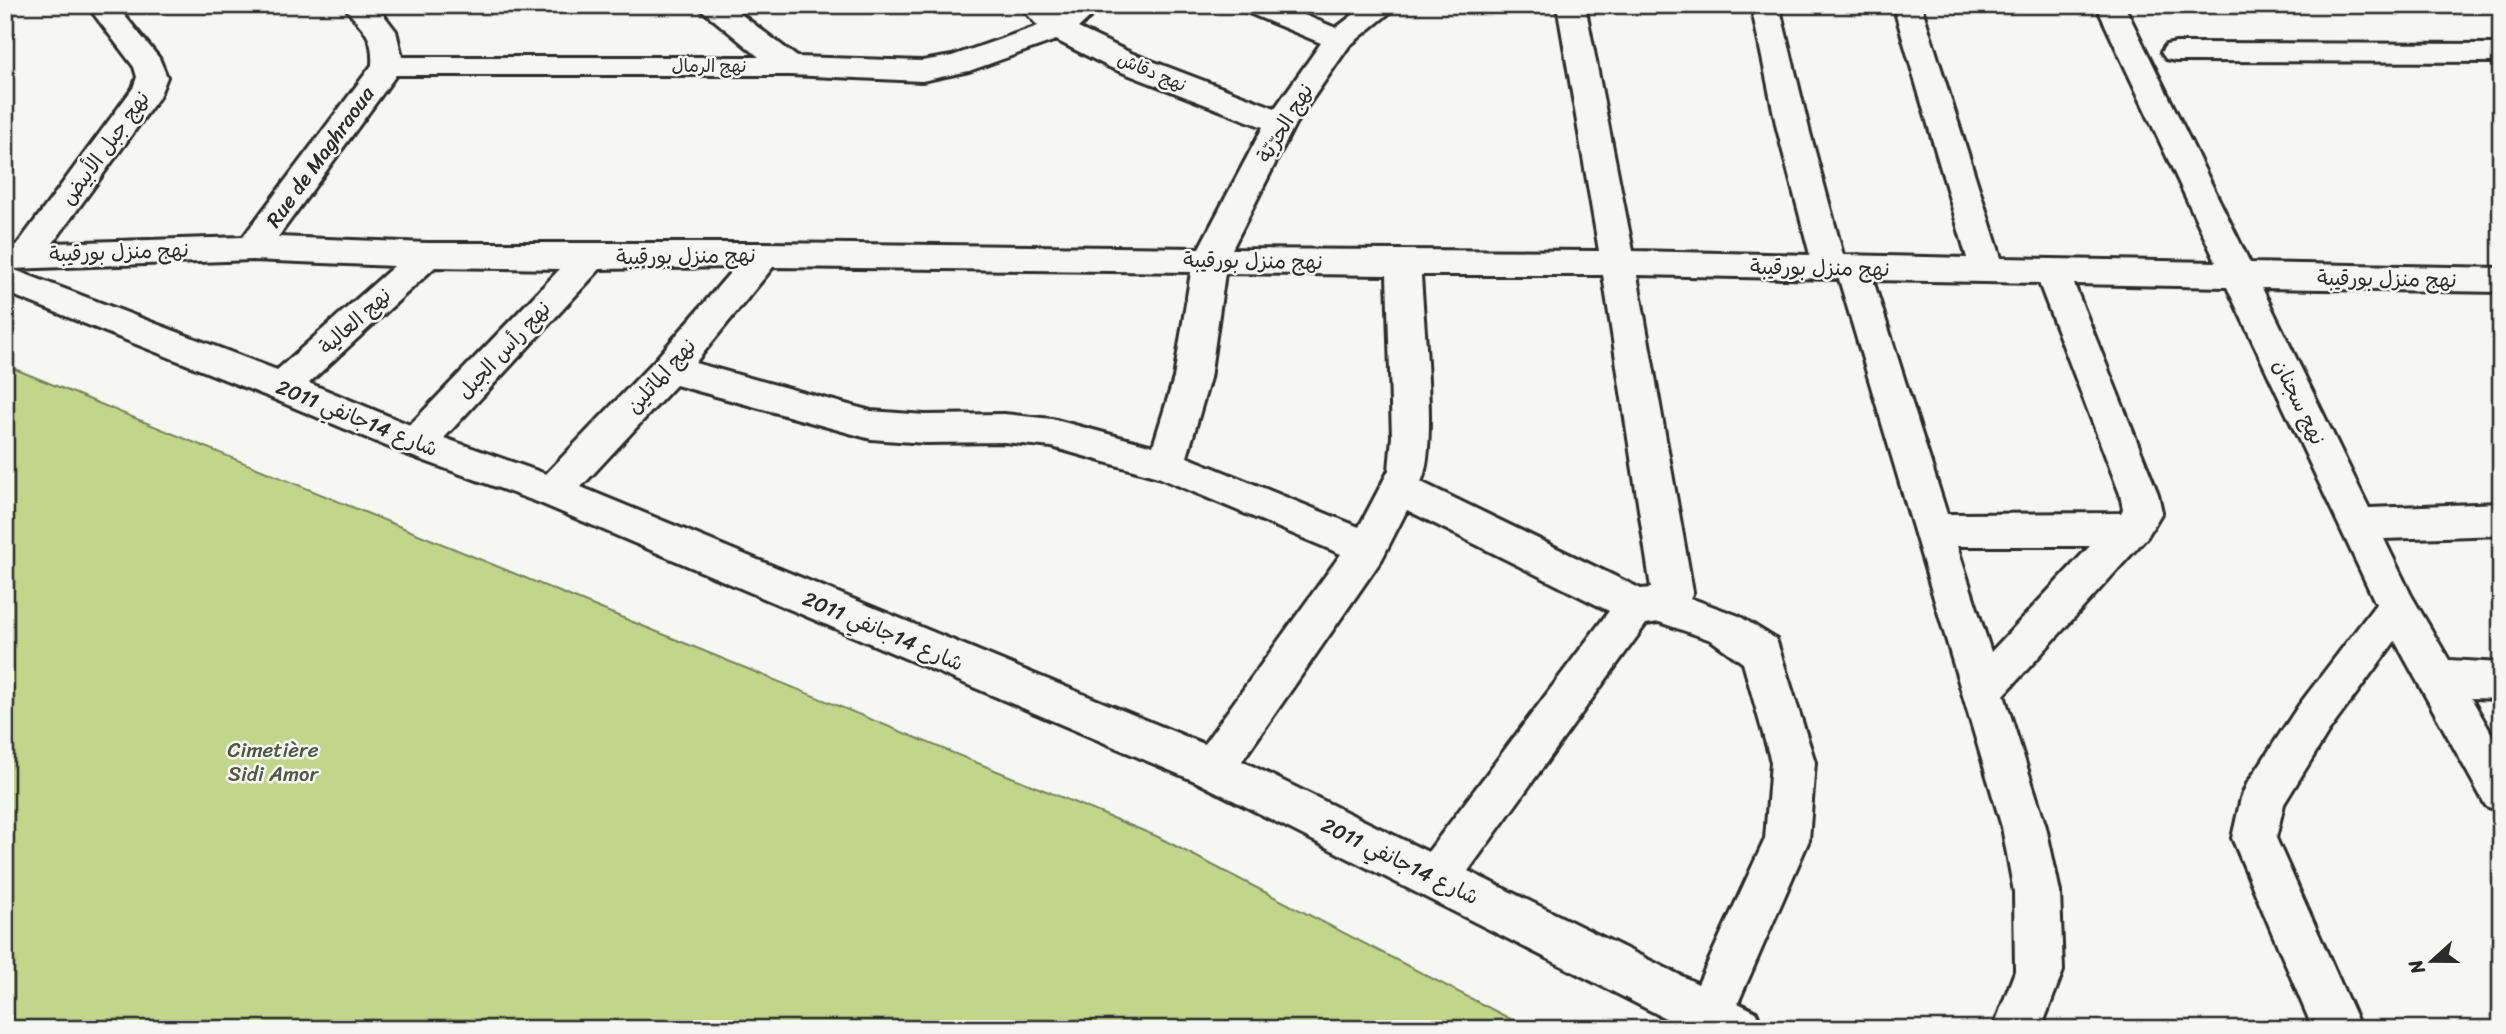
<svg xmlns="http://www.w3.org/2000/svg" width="2506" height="1034" font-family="Sriracha,'Playpen Sans Arabic',sans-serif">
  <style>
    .green { fill: #c2d68b; stroke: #76805b; stroke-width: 2 }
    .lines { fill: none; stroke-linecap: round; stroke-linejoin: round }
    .minor-casing { stroke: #2b2b2b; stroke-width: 6 }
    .minor { fill: #f6f6f2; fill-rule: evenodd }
    .labels { text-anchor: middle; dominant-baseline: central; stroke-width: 5; stroke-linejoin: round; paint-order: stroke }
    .far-street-label { font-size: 18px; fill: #2b2b2b; stroke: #f6f6f2 }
    .street-label { font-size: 21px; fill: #2b2b2b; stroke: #f6f6f2 }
    .park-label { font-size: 21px; fill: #515643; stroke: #f6f6f2 }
  </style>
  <rect width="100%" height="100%" fill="#f6f6f2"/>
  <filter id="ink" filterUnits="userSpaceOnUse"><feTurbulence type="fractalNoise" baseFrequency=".0143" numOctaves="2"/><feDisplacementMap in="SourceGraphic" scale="14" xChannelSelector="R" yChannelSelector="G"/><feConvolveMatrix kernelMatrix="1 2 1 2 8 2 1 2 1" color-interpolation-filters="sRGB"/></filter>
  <g filter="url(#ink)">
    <!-- green -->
    <path class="green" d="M5 365 1156 836 1530 1029H5Z"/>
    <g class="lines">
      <defs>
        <path id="minor" d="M87 5H116L159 58 167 77 159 97 53 243 243 237 372 65C374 30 360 30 344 5H376L396 31 402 57H759L696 5H729L797 57 922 61 952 56 1038 26 1019 5H1050L1059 14 1070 5H1103L1078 28 1131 53 1275 108 1321 43 1244 11 1240 5H1280L1336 28 1366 5H1399L1349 46 1295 124 1232 249 1599 251 1557 5H1585L1633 251 1810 255 1777 129 1751 5H1779L1809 129 1843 255 1967 258 1893 5H1921L2001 258 2216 262 2096 5H2124L2250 263 2501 268V292L2262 288 2369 508 2501 503V535L2384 539 2411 595 2449 660 2501 663V699L2471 698 2501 750V812L2486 806 2395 641 2329 731 2284 804 2276 838 2361 1029H2313L2232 838 2241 798 2247 784 2299 705 2376 604 2227 287 2074 284 2158 494 2162 512 2147 537 2004 695 2046 827 2060 892 2063 971 2041 1029H1993L2015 971 2014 892 2002 827 1839 279 1637 275 1693 592 1690 598 1739 616 1776 639 1815 762 1809 840 1738 1003 1756 1012 1763 1029H1687L1197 782 540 503 403 453 269 397 5 292V245H17L133 88 137 77 134 67ZM1056 40 1109 67 1263 127 1199 248 764 243H427L278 237 396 75H790L922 81 969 71ZM252 260 394 266 277 370 12 269ZM435 267 560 269 410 425 309 383ZM735 267 656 359 546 474 444 438 600 269ZM773 267 1191 272 1174 378 1153 446 1052 419 1004 414 925 415 871 411 695 363ZM1225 273 1387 275 1392 437 1389 470 1359 527 1187 457 1210 378ZM1421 275H1603L1651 588 1641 589 1421 482C1438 449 1423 319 1421 275ZM1873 280 2039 283 2120 494 2123 509 2121 513 1947 514ZM676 385 871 439 925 443 1004 442 1052 447 1158 477 1341 554 1204 744 581 487ZM1407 510 1609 611 1428 852 1242 761 1382 559ZM1957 546H2090L1991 652ZM1659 622 1711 640 1743 663 1771 762 1765 839 1698 984 1468 871 1646 624Z
          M2176 43 2501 44V62L2176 61 2166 59 2161 52 2166 45Z"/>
      </defs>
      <!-- minor casing -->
      <use href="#minor" class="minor-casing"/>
      <!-- minor -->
      <use href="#minor" class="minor"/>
    </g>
  </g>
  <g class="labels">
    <!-- far-street labels -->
    <g class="far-street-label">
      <text x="709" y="66">نهج الرمال</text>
      <text transform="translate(1152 72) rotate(23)">نهج دقاش</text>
    </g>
    <!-- street labels -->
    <g class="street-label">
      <text transform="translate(1285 123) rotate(-59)">نهج الحرّيّة</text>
      <text transform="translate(105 148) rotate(-54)">نهج جبل الأبيض</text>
      <text transform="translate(320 157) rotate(-54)">Rue de Maghraoua</text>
      <text transform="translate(119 252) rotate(-2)">نهج منزل بورقيبة</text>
      <text transform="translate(686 256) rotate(-1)">نهج منزل بورقيبة</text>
      <text transform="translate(1253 261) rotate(1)">نهج منزل بورقيبة</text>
      <text transform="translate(1820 268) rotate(1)">نهج منزل بورقيبة</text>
      <text transform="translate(2387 279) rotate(1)">نهج منزل بورقيبة</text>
      <text transform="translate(355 321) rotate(-42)">نهج العالية</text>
      <text transform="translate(504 350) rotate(-47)">نهج رأس الجبل</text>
      <text transform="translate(661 376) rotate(-48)">نهج الماتلين</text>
      <text transform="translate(2299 402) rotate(64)">نهج سجنان</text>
      <text transform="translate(357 418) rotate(22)">شارع 14جانفي 2011</text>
      <text transform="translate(883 631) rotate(23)">شارع 14جانفي 2011</text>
      <text transform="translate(1400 861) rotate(26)">شارع 14جانفي 2011</text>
    </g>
    <!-- park labels -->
    <g class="park-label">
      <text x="273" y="750">Cimetière<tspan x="273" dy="24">Sidi Amor</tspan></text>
    </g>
  </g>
  <!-- margin -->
  <rect width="2506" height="1034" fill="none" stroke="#f6f6f2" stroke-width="28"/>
  <rect x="14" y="14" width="2478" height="1006" fill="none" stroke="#2b2b2b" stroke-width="2.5" filter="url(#ink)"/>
  <!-- north arrow -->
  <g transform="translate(2432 961) rotate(249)" stroke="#f6f6f2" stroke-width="5" paint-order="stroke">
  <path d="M0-5L12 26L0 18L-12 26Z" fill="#2b2b2b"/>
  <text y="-10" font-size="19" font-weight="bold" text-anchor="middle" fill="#2b2b2b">N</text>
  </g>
</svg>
